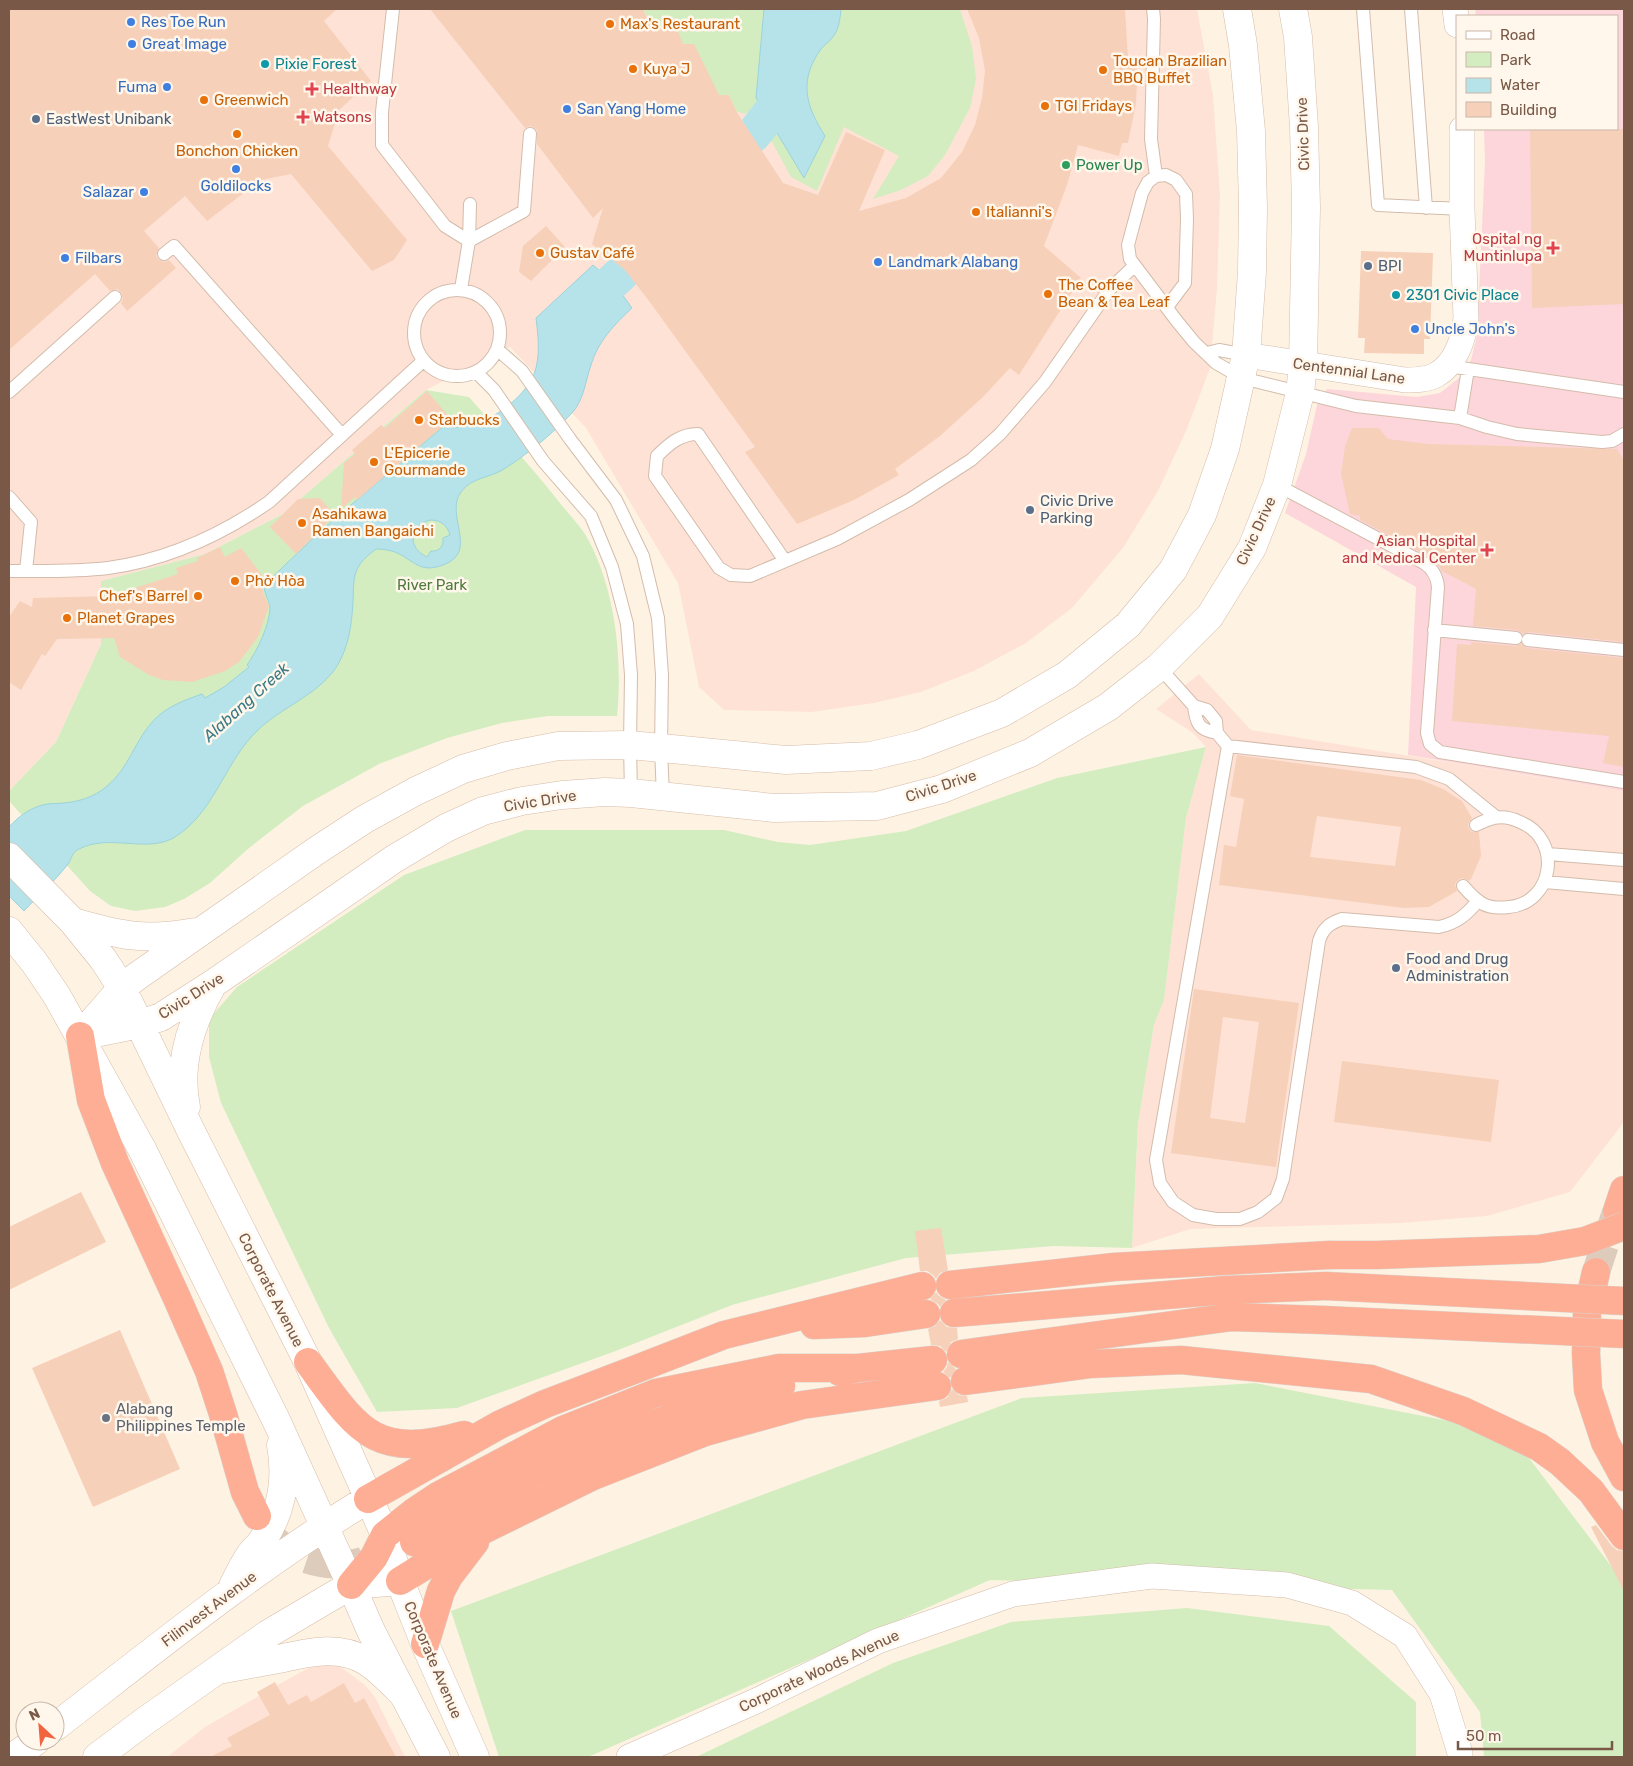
<svg xmlns="http://www.w3.org/2000/svg" width="1633" height="1766" font-family="Rubik,sans-serif">
  <style>
    .commercial { fill: #ffe2d6 }
    .medical { fill: #fdd6db }
    .green { fill: #d3edc0 }
    .water { fill: #b6e3e9; stroke: #9bd3dc; fill-rule: evenodd }
    .lines { fill: none; stroke-linecap: round; stroke-linejoin: round }
    .river { stroke: #b6e3e9; stroke-width: 36 }
    .building { fill: #f6d0b9; fill-rule: evenodd }
    .motorway-tunnel { stroke: #ddccbc; stroke-width: 28; stroke-dasharray: 28 14; stroke-linecap: butt }
    .service-casing { stroke: #d3bcab; stroke-width: 14 }
    .minor-casing { stroke: #d3bcab; stroke-width: 26 }
    .tertiary-casing { stroke: #d3bcab; stroke-width: 29 }
    .secondary-casing { stroke: #d6bca8; stroke-width: 29 }
    .motorway-casing { stroke: #dcd4cf; stroke-width: 29 }
    .service { stroke: #fff; stroke-width: 12 }
    .minor { stroke: #fff; stroke-width: 25 }
    .tertiary { stroke: #fff; stroke-width: 28 }
    .secondary { stroke: #fff; stroke-width: 28 }
    .motorway { stroke: #fdae95; stroke-width: 28 }
    .motorway-bridge-casing { stroke: #dcd4cf; stroke-width: 29; stroke-linecap: butt }
    .motorway-bridge { stroke: #fdae95; stroke-width: 28 }
    .shop-dot { fill: #3f7fe0; stroke: #fff7eb; stroke-width: 2 }
    .food-dot { fill: #e8710a; stroke: #fff7eb; stroke-width: 2 }
    .culture-dot { fill: #0f9aa8; stroke: #fff7eb; stroke-width: 2 }
    .health-dot { fill: #e0444e; stroke: #fff7eb; stroke-width: 2 }
    .service-dot { fill: #5c6f8a; stroke: #fff7eb; stroke-width: 2 }
    .leisure-dot { fill: #2e9e5b; stroke: #fff7eb; stroke-width: 2 }
    .worship-dot { fill: #6b7280; stroke: #fff7eb; stroke-width: 2 }
    .labels { text-anchor: middle; dominant-baseline: central; stroke-width: 5; stroke-linejoin: round; paint-order: stroke }
    .shop-label { font-size: 15px; fill: #366cbe; stroke: #fff7eb; text-anchor: start }
    .food-label { font-size: 15px; fill: #c56008; stroke: #fff7eb; text-anchor: start }
    .culture-label { font-size: 15px; fill: #0d838f; stroke: #fff7eb; text-anchor: start }
    .health-label { font-size: 15px; fill: #be3a42; stroke: #fff7eb; text-anchor: start }
    .service-label { font-size: 15px; fill: #4e5e75; stroke: #fff7eb; text-anchor: start }
    .street-label { font-size: 15px; fill: #795847; stroke: #fff7eb }
    .leisure-label { font-size: 15px; fill: #27864d; stroke: #fff7eb; text-anchor: start }
    .park-label { font-size: 15px; fill: #4f7a3c; stroke: #fff7eb }
    .worship-label { font-size: 15px; fill: #5b616d; stroke: #fff7eb; text-anchor: start }
    .water-label { font-size: 16px; font-style: italic; fill: #3b7b87; stroke: #fff7eb }
  </style>
  <rect width="100%" height="100%" fill="#fef3e3"/>
  <!-- commercial -->
  <path class="commercial" d="M9 9H1197L1213 95 1220 195 1217 289 1210 368 1187 429 1158 491 1123 548 1072 608 1026 643 974 671 921 692 874 703 812 712 724 710 699 687 678 583 586 428 510 347 426 390 283 514 205 554 101 581V644L56 742 9 791Z
    M1199 674 1251 730 1624 791V1122L1570 1192 1487 1216 1402 1223 1190 1229 1132 1248 1138 1124 1154 1025 1164 999 1186 818 1206 747 1193 733 1156 709Z
    M334 1662 365 1685 375 1697 405 1757H167L205 1727 290 1678 318 1663Z"/>
  <!-- medical -->
  <path class="medical" d="M1475 9H1624V791L1408 755 1416 587 1285 513 1306 454 1317 405 1327 389 1417 397 1440 393 1459 378 1471 360 1477 335 1485 161 1484 129H1617V16H1476Z"/>
  <!-- green -->
  <path class="green" d="M643 9H960L972 46 976 79 970 108 945 155 928 176 901 190 873 199 899 156 844 127 817 191 791 177 754 109 744 114 736 111 729 95H719L683 44 674 22 655 31Z
    M426 390 469 397C498 430 528 463 556 498 565 510 577 522 585 534 615 585 623 658 617 716H548L502 723 447 738 379 764 303 806 249 848 210 883 184 899 165 907 135 911 111 906 90 891 9 801V791L56 742 101 644V581L205 554 283 514Z
    M1206 747 1186 818 1164 1000 1154 1025 1138 1124 1132 1248 1054 1246 906 1258 732 1305 613 1352 457 1408 377 1412 329 1328 221 1103 209 1057V1019L237 987 404 875 525 830H724L778 842 810 845 906 831 1057 778Z
    M1255 1383 1510 1433 1624 1583V1757H1484L1480 1712 1392 1590 990 1580 588 1757H499L451 1611 1022 1398Z
    M1187 1608 1329 1626 1416 1702V1757H696L893 1663 1011 1622Z"/>
  <!-- water -->
  <path class="water" d="M764 9H841C840 19 839 30 832 38 829 42 824 45 821 49 798 81 806 106 825 136L804 178 756 98Z
    M593 265 600 271 603 268 632 308C615 324 598 341 591 365 585 382 584 401 571 414 551 435 529 453 504 469 490 478 472 477 461 492 444 515 480 552 443 565 419 574 414 560 395 552 389 550 382 549 376 549 370 554 364 558 360 564 352 576 354 588 353 601 352 625 348 653 332 673 311 699 275 710 252 736 223 768 213 813 175 837 147 854 110 833 79 849 72 852 72 858 68 864 56 880 38 896 24 911L9 896V827C19 816 32 806 48 804 53 803 58 804 63 803 78 802 94 797 106 787 129 769 135 739 155 719 168 706 185 700 202 694L205 698 224 687 249 667 247 665C257 651 270 625 270 607 269 600 264 594 264 585L325 527 444 426C451 427 459 428 467 426 492 422 530 394 536 368 540 352 538 334 536 318ZM430 520C441 520 447 525 450 535L443 538C444 546 439 552 431 551L427 557C407 548 409 526 430 520Z"/>
  <g class="lines">
    <!-- river -->
    <path class="river" d="M753 135 782 98 793 9
      M577 316 580 312 625 270"/>
  </g>
  <!-- building -->
  <path class="building" d="M9 9H337L324 21 371 81 339 110 328 146 407 240 394 260 372 271 291 174 261 180 207 221 185 196 144 231 159 248 156 255 158 259 165 262 169 260 176 268 127 311 121 303 123 299 121 292 117 289 110 291 95 274 9 350Z
    M430 9H643L653 32 674 21 683 44H694L719 95H729L736 111 783 183 818 195 846 132 885 150 859 211 906 198 941 178 962 152 975 125 982 98 985 71 979 38 967 9H1125L1128 57 1138 58 1136 103 1128 143H1122L1119 156 1078 145 1067 185 1044 246 1081 278 1019 375 1010 368 983 397 940 436 895 469 899 475 854 500 797 524 745 452 755 447 649 301 625 270 592 244 603 208 593 218 537 144V130L531 126 525 128Z
    M1530 129H1624V304L1532 308Z
    M546 226 565 247 531 281 519 272 523 246Z
    M1361 251 1433 253 1430 339H1424V354L1364 353 1365 338H1358Z
    M427 391 451 419 357 500 355 497 341 509 344 463 355 454 352 450 381 425 385 428Z
    M1352 428H1379L1388 439 1428 444 1617 449 1624 460V642L1529 632 1523 634 1517 630 1473 626 1476 589 1442 571 1436 562 1428 556 1360 520V516L1350 514 1341 474 1345 446Z
    M320 498 335 515 296 554 270 527 298 499Z
    M220 547 225 557 241 548 262 575 263 593 269 606 258 637 239 662 225 671 192 682 163 680 149 675 120 657 114 638 57 639 45 656 42 654 21 690 9 682V617L20 601 32 607 33 598 110 596 178 574 176 568 198 561 197 558Z
    M1471 642 1515 646 1521 644 1527 648 1624 658V767L1603 763 1609 736 1452 721 1457 644 1471 645Z
    M1237 755 1421 780 1443 789 1462 801 1472 818 1468 824 1469 829 1472 832H1479L1481 856 1471 879 1469 881 1462 878 1458 880 1455 884 1457 891 1429 907 1404 908 1219 885 1224 845 1236 847 1244 799 1230 796ZM1317 816 1401 827 1395 866 1310 857Z
    M1194 989 1299 1003 1276 1167 1171 1153ZM1223 1017 1259 1022 1245 1123 1210 1118Z
    M1342 1061 1499 1080 1491 1142 1334 1122Z
    M81 1192 106 1242 9 1290V1227Z
    M941 1228 948 1270 940 1273 936 1279 933 1275 927 1271H920L915 1231Z
    M936 1292 938 1295 946 1300 940 1307 938 1304 930 1299Z
    M940 1320 947 1327 957 1328 958 1339 951 1342 946 1352 940 1346 931 1345 928 1329 935 1326Z
    M120 1330 180 1469 93 1507 32 1368Z
    M948 1362 956 1369 950 1378 943 1372 947 1367Z
    M952 1389 959 1395 967 1396 968 1402 940 1407 939 1401 947 1398Z
    M1596 1525 1612 1546 1617 1550 1624 1551V1591L1591 1527Z
    M275 1682 288 1705 307 1695 311 1702 344 1683 355 1703 364 1698 396 1757H210L232 1746 227 1738 270 1715 257 1692Z"/>
  <g class="lines">
    <!-- motorway-tunnel -->
    <path class="motorway-tunnel" d="M1596 1272 1616 1212
      M272 1537C278 1542 284 1548 290 1552 313 1565 339 1568 363 1561"/>
    <defs>
      <path id="service" d="M393 9 382 112V145L445 226 469 241 524 211 530 134
        M1153 9 1154 19 1151 139 1156 176
        M1363 9 1378 205 1462 209
        M1411 9 1426 208
        M164 254 174 246 342 435
        M461 289 469 241 470 204
        M414 333a43 43 0 1 1 86 0a43 43 0 1 1-86 0Z
        M1167 307 1185 283 1187 219 1186 194 1176 180 1166 175 1156 176 1148 182 1142 193 1128 245 1130 259 1176 320 1194 342 1216 363 1242 378 1356 406 1460 418 1487 427 1517 434 1602 442 1612 441 1624 434
        M497 349 522 371 570 439 616 500 643 556 658 618 662 675 661 749 663 796
        M1207 353 1219 350 1246 355
        M1448 366 1624 392
        M476 372 494 390 543 461 591 516 612 567 627 624 631 675 630 745 631 793
        M9 392 115 297
        M1460 418 1468 369
        M1277 485 1424 563C1433 569 1437 576 1438 587L1427 733 1430 744 1440 752 1624 782
        M9 497 31 522 26 571
        M785 561 698 434C680 434 669 444 657 456L655 476 719 568 731 575 750 576 837 539 909 500 971 460 1000 434 1045 382 1109 290 1134 266
        M9 571C42 571 75 572 108 568 167 560 221 535 269 502L423 361
        M1434 630 1516 638
        M1528 640 1624 650
        M1159 667 1194 706 1207 710 1216 721 1217 733 1228 746 1416 767 1449 779 1496 817
        M1194 706C1196 724 1199 730 1217 733
        M1228 746 1156 1160 1160 1183 1173 1202 1193 1215 1216 1219H1240L1258 1212 1276 1198 1283 1179 1319 941C1323 928 1330 923 1342 919L1439 927C1457 923 1466 915 1477 902
        M1548 854 1624 860
        M1545 882 1624 889
        M1463 886C1478 903 1486 910 1509 907 1554 903 1563 839 1520 822 1512 818 1503 816 1494 818 1488 819 1482 822 1476 825"/>
      <path id="minor" d="M1455 9 1457 25
        M1246 355 1405 380C1415 380 1427 380 1436 375 1456 364 1464 338 1466 318L1462 209V129
        M629 1757 756 1701 878 1641 1013 1594 1152 1576 1287 1585 1352 1603 1405 1636 1442 1694 1460 1753V1757"/>
      <path id="tertiary" d="M400 1581 425 1644 475 1757
        M351 1585 371 1631 436 1757"/>
      <path id="secondary" d="M9 857 73 922 103 959 122 988 191 1131 308 1362 385 1535 400 1581 351 1585 268 1634 145 1721 97 1757
        M73 922C122 936 145 941 196 932
        M9 931 34 962 57 996 142 1149 277 1422 351 1585
        M80 1036 140 1024 161 1017 214 983 394 859 446 828 483 811 522 801 562 795 605 792 631 793 774 808 877 806 942 789 1030 753 1108 707 1159 667 1210 616 1252 548 1277 485 1300 393 1303 365 1306 207 1304 127 1298 37 1293 9
        M80 1036 122 988 136 977 316 851 365 819 416 791 463 769 507 756 558 746 630 745 786 760 871 756 918 745 1002 713 1067 675 1128 625 1173 570 1202 515 1225 449 1246 355 1252 272 1253 207 1251 131 1243 45 1237 9
        M186 1107C177 1063 191 1022 213 984
        M233 1586C238 1576 243 1565 250 1555 253 1550 259 1546 262 1541 282 1512 287 1479 281 1445
        M224 1669C240 1666 257 1663 273 1660 304 1654 336 1643 366 1661 380 1670 391 1682 403 1694
        M55 1727C157 1648 258 1566 368 1499
        M13 1757 36 1741"/>
      <path id="motorway" d="M80 1036 91 1100 115 1163 176 1296 209 1371 223 1414 245 1492 257 1516
        M1617 1211 1624 1190
        M1596 1272 1587 1312 1586 1354 1588 1390 1605 1442 1624 1477
        M950 1285 1114 1267 1329 1255
        M954 1313 1226 1290 1326 1286
        M814 1325 865 1323 926 1314
        M961 1354 1232 1317 1324 1320
        M308 1362C357 1429 373 1461 464 1435
        M840 1372 858 1368 933 1360
        M965 1381 1091 1364 1181 1360 1371 1379 1463 1411 1539 1447 1560 1462 1591 1491 1624 1536
        M368 1499 499 1425 545 1404 639 1368 724 1335 922 1286
        M414 1542C444 1525 473 1507 503 1490 590 1442 686 1410 781 1386
        M400 1581 483 1530 593 1476 705 1432 802 1405 937 1386
        M351 1585 374 1557 385 1535 414 1512 438 1496 563 1430 656 1393 779 1368H858
        M425 1644 441 1591 449 1576 475 1542"/>
    </defs>
    <!-- service casing -->
    <use href="#service" class="service-casing"/>
    <!-- minor casing -->
    <use href="#minor" class="minor-casing"/>
    <!-- tertiary casing -->
    <use href="#tertiary" class="tertiary-casing"/>
    <!-- secondary casing -->
    <use href="#secondary" class="secondary-casing"/>
    <!-- motorway casing -->
    <use href="#motorway" class="motorway-casing"/>
    <!-- service -->
    <use href="#service" class="service"/>
    <!-- minor -->
    <use href="#minor" class="minor"/>
    <!-- tertiary -->
    <use href="#tertiary" class="tertiary"/>
    <!-- secondary -->
    <use href="#secondary" class="secondary"/>
    <!-- motorway -->
    <use href="#motorway" class="motorway"/>
    <defs>
      <path id="motorway-bridge" d="M1329 1255H1377L1539 1249 1585 1241 1624 1226
        M1326 1286 1624 1301
        M1324 1320 1624 1334"/>
    </defs>
    <!-- motorway-bridge casing -->
    <use href="#motorway-bridge" class="motorway-bridge-casing"/>
    <!-- motorway-bridge -->
    <use href="#motorway-bridge" class="motorway-bridge"/>
  </g>
  <!-- markers -->
  <g class="shop-dot">
    <circle cx="131" cy="22" r="5"/>
    <circle cx="132" cy="44" r="5"/>
    <circle cx="167" cy="87" r="5"/>
    <circle cx="567" cy="109" r="5"/>
    <circle cx="236" cy="169" r="5"/>
    <circle cx="144" cy="192" r="5"/>
    <circle cx="65" cy="258" r="5"/>
    <circle cx="878" cy="262" r="5"/>
    <circle cx="1415" cy="329" r="5"/>
  </g>
  <g class="food-dot">
    <circle cx="610" cy="24" r="5"/>
    <circle cx="633" cy="69" r="5"/>
    <circle cx="1103" cy="70" r="5"/>
    <circle cx="204" cy="100" r="5"/>
    <circle cx="1045" cy="106" r="5"/>
    <circle cx="237" cy="134" r="5"/>
    <circle cx="976" cy="212" r="5"/>
    <circle cx="540" cy="253" r="5"/>
    <circle cx="1048" cy="294" r="5"/>
    <circle cx="419" cy="420" r="5"/>
    <circle cx="374" cy="462" r="5"/>
    <circle cx="302" cy="523" r="5"/>
    <circle cx="235" cy="581" r="5"/>
    <circle cx="198" cy="596" r="5"/>
    <circle cx="67" cy="618" r="5"/>
  </g>
  <g class="culture-dot">
    <circle cx="265" cy="64" r="5"/>
    <circle cx="1396" cy="295" r="5"/>
  </g>
  <g class="health-dot">
    <path d="M309.5 81.5h5v5h5v5h-5v5h-5v-5h-5v-5h5z"/>
    <path d="M300.5 109.5h5v5h5v5h-5v5h-5v-5h-5v-5h5z"/>
    <path d="M1550.5 240.5h5v5h5v5h-5v5h-5v-5h-5v-5h5z"/>
    <path d="M1484.5 542.5h5v5h5v5h-5v5h-5v-5h-5v-5h5z"/>
  </g>
  <g class="service-dot">
    <circle cx="36" cy="119" r="5"/>
    <circle cx="1368" cy="266" r="5"/>
    <circle cx="1030" cy="510" r="5"/>
    <circle cx="1396" cy="968" r="5"/>
  </g>
  <circle class="leisure-dot" cx="1066" cy="165" r="5"/>
  <circle class="worship-dot" cx="106" cy="1418" r="5"/>
  <g class="labels">
    <!-- shop labels -->
    <g class="shop-label">
      <text x="141" y="22">Res Toe Run</text>
      <text x="142" y="44">Great Image</text>
      <text x="157" y="87" text-anchor="end">Fuma</text>
      <text x="577" y="109">San Yang Home</text>
      <text x="236" y="186" text-anchor="middle">Goldilocks</text>
      <text x="134" y="192" text-anchor="end">Salazar</text>
      <text x="75" y="258">Filbars</text>
      <text x="888" y="262">Landmark Alabang</text>
      <text x="1425" y="329">Uncle John's</text>
    </g>
    <!-- food labels -->
    <g class="food-label">
      <text x="620" y="24">Max's Restaurant</text>
      <text x="1113" y="61">Toucan Brazilian<tspan x="1113" dy="17">BBQ Buffet</tspan></text>
      <text x="643" y="69">Kuya J</text>
      <text x="214" y="100">Greenwich</text>
      <text x="1055" y="106">TGI Fridays</text>
      <text x="237" y="151" text-anchor="middle">Bonchon Chicken</text>
      <text x="986" y="212">Italianni's</text>
      <text x="550" y="253">Gustav Café</text>
      <text x="1058" y="285">The Coffee<tspan x="1058" dy="17">Bean &amp; Tea Leaf</tspan></text>
      <text x="429" y="420">Starbucks</text>
      <text x="384" y="453">L'Epicerie<tspan x="384" dy="17">Gourmande</tspan></text>
      <text x="312" y="514">Asahikawa<tspan x="312" dy="17">Ramen Bangaichi</tspan></text>
      <text x="245" y="581">Phở Hòa</text>
      <text x="188" y="596" text-anchor="end">Chef's Barrel</text>
      <text x="77" y="618">Planet Grapes</text>
    </g>
    <!-- culture labels -->
    <g class="culture-label">
      <text x="275" y="64">Pixie Forest</text>
      <text x="1406" y="295">2301 Civic Place</text>
    </g>
    <!-- health labels -->
    <g class="health-label">
      <text x="323" y="89">Healthway</text>
      <text x="313" y="117">Watsons</text>
      <text x="1542" y="239" text-anchor="end">Ospital ng<tspan x="1542" dy="17">Muntinlupa</tspan></text>
      <text x="1476" y="541" text-anchor="end">Asian Hospital<tspan x="1476" dy="17">and Medical Center</tspan></text>
    </g>
    <!-- service labels -->
    <g class="service-label">
      <text x="46" y="119">EastWest Unibank</text>
      <text x="1378" y="266">BPI</text>
      <text x="1040" y="501">Civic Drive<tspan x="1040" dy="17">Parking</tspan></text>
      <text x="1406" y="959">Food and Drug<tspan x="1406" dy="17">Administration</tspan></text>
    </g>
    <!-- street labels -->
    <g class="street-label">
      <text transform="translate(1303 134) rotate(-92)">Civic Drive</text>
      <text transform="translate(1349 371) rotate(8)">Centennial Lane</text>
      <text transform="translate(1256 531) rotate(-65)">Civic Drive</text>
      <text transform="translate(941 786) rotate(-18)">Civic Drive</text>
      <text transform="translate(540 801) rotate(-9)">Civic Drive</text>
      <text transform="translate(191 996) rotate(-32)">Civic Drive</text>
      <text transform="translate(271 1290) rotate(63)">Corporate Avenue</text>
      <text transform="translate(209 1609) rotate(-37)">Filinvest Avenue</text>
      <text transform="translate(433 1660) rotate(67)">Corporate Avenue</text>
      <text transform="translate(819 1671) rotate(-25)">Corporate Woods Avenue</text>
    </g>
    <!-- leisure labels -->
    <g class="leisure-label">
      <text x="1076" y="165">Power Up</text>
    </g>
    <!-- park labels -->
    <g class="park-label">
      <text x="432" y="585">River Park</text>
    </g>
    <!-- worship labels -->
    <g class="worship-label">
      <text x="116" y="1409">Alabang<tspan x="116" dy="17">Philippines Temple</tspan></text>
    </g>
    <!-- water labels -->
    <g class="water-label">
      <text transform="translate(246 702) rotate(-42)">Alabang Creek</text>
    </g>
  </g>
  <!-- border -->
  <rect width="1633" height="1766" fill="none" stroke="#795847" stroke-width="20"/>
  <!-- legend -->
  <rect x="1456" y="15" width="162" height="115" fill="#fff7eb" stroke="#c9b7a9"/>
  <rect x="1466" y="31" width="25" height="8" fill="#ffffff" stroke="#c9b7a9"/>
  <text x="1500" y="40" font-size="15" fill="#795847">Road</text>
  <rect x="1466" y="52" width="25" height="15" fill="#d3edc0" stroke="#c9b7a9"/>
  <text x="1500" y="65" font-size="15" fill="#795847">Park</text>
  <rect x="1466" y="78" width="25" height="15" fill="#b6e3e9" stroke="#c9b7a9"/>
  <text x="1500" y="90" font-size="15" fill="#795847">Water</text>
  <rect x="1466" y="102" width="25" height="15" fill="#f6d0b9" stroke="#c9b7a9"/>
  <text x="1500" y="115" font-size="15" fill="#795847">Building</text>
  <!-- north arrow -->
  <g transform="translate(40 1726) rotate(334)"><circle r="24" fill="#fff7eb" stroke="#c9b7a9"/>
  <path d="M0-4L9 19L0 12L-9 19Z" fill="#f2633f"/>
  <text y="-8" font-size="14" font-weight="bold" text-anchor="middle" fill="#795847">N</text>
  </g>
  <!-- scale -->
  <path d="M1458 1741v8h154v-8" fill="none" stroke="#795847" stroke-width="2.5"/>
  <text x="1466" y="1741" font-size="15" fill="#795847" stroke="#fff7eb" stroke-width="4" paint-order="stroke">50 m</text>
</svg>
